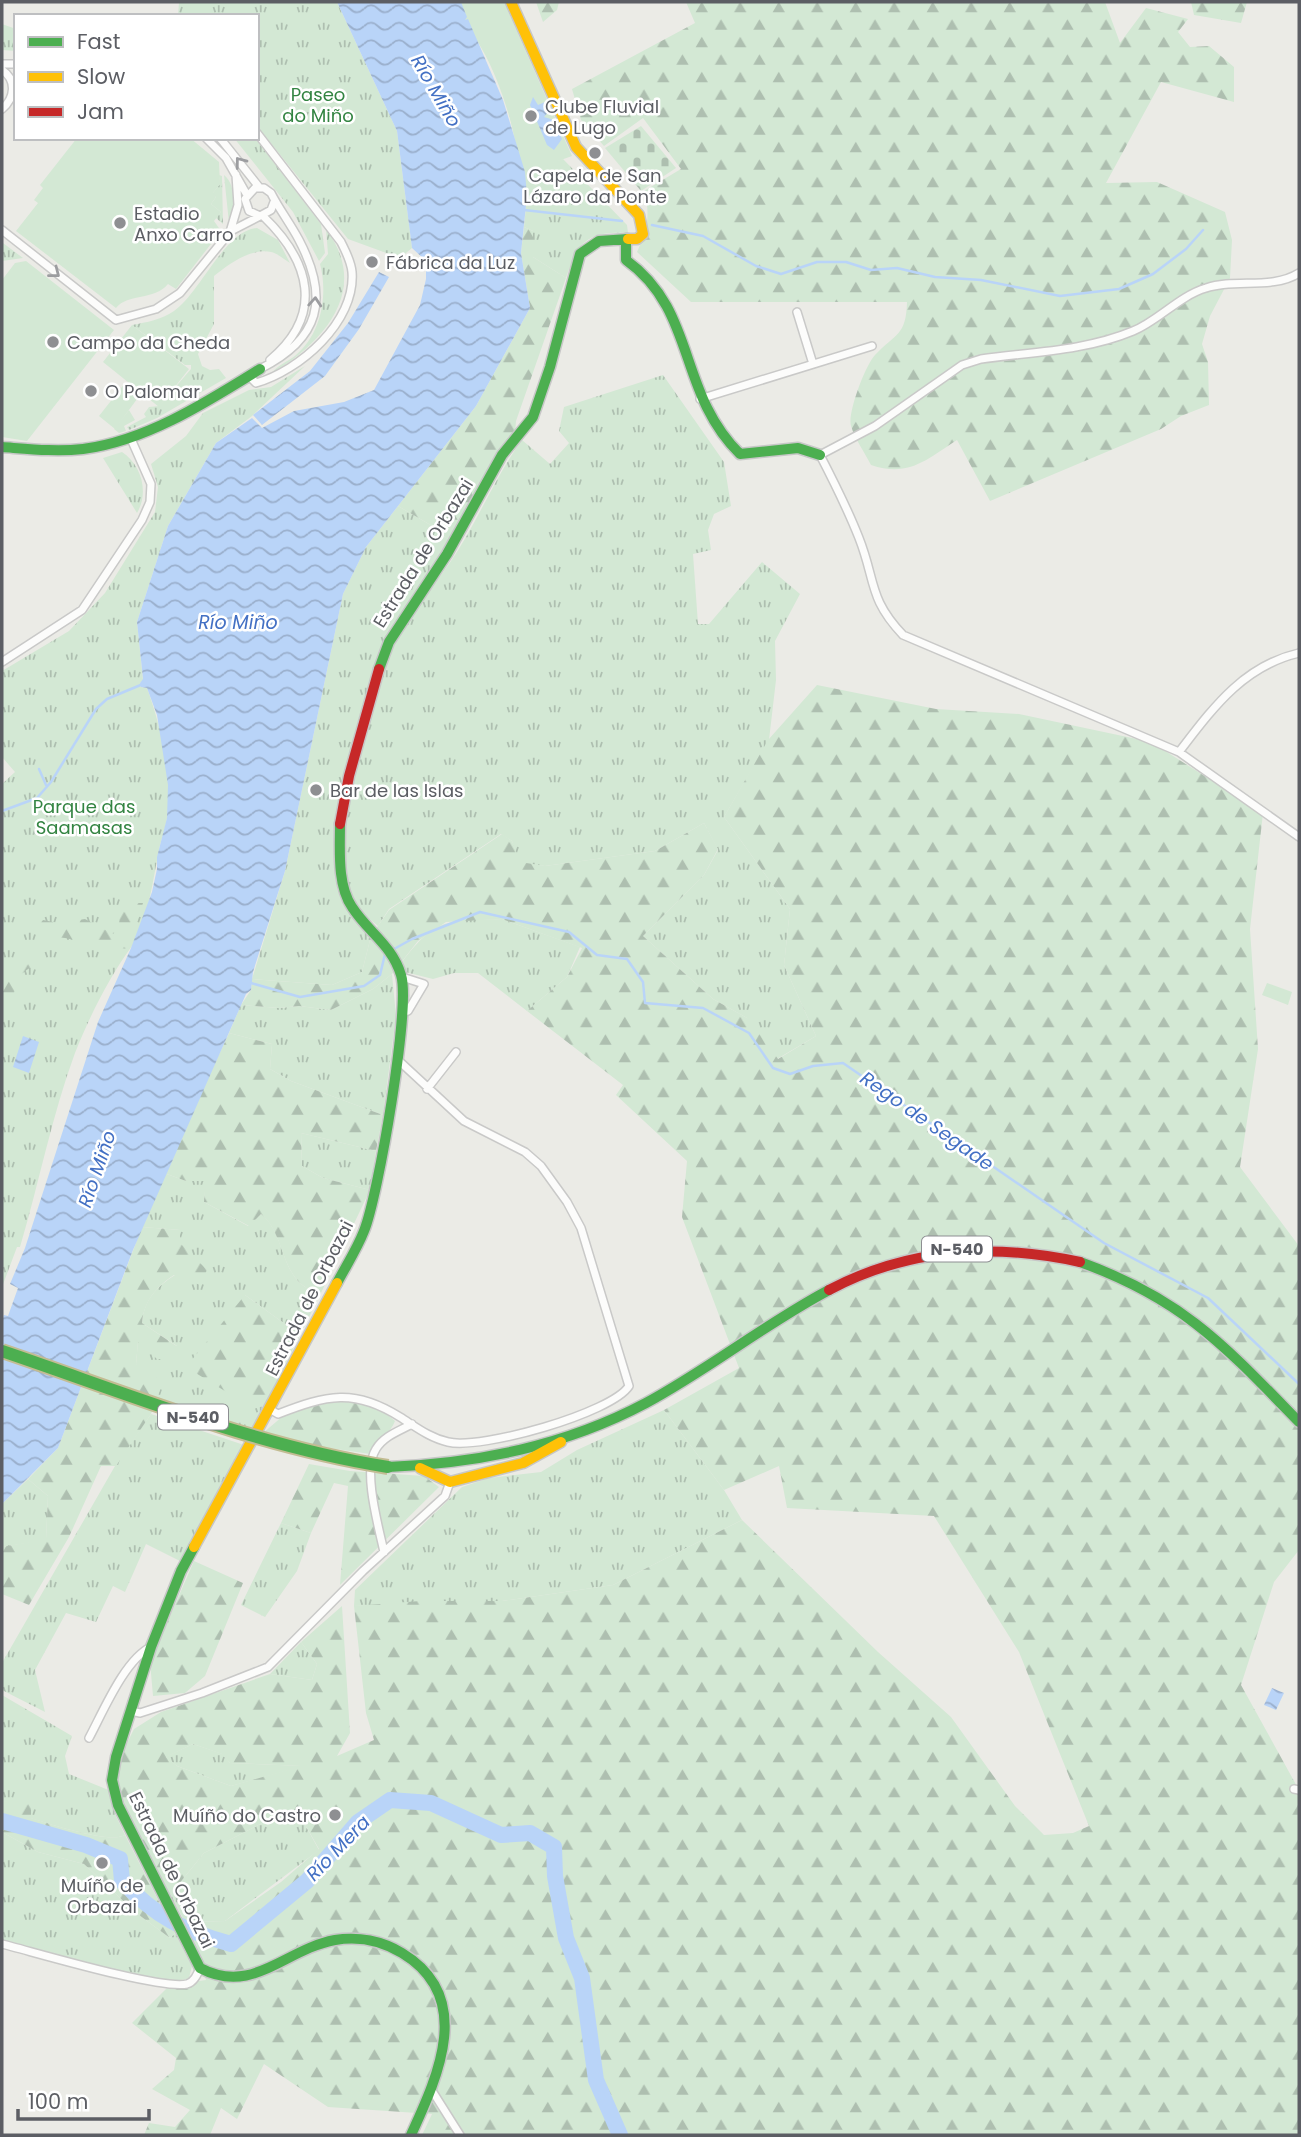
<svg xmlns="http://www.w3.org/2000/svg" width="1301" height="2137" font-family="Poppins,sans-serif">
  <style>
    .grass { fill: url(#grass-tufts) }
    .forest { fill: url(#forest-firs); fill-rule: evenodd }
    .cemetery { fill: url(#cemetery-stones) }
    .pitch { fill: #d3e8d4 }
    .water { fill: url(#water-waves) }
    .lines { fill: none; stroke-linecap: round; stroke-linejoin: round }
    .stream { stroke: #b9d4f8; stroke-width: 2.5 }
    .river { stroke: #b9d4f8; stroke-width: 16 }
    .street-casing { stroke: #c9c9c8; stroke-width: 10 }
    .fast-casing { stroke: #c7c7c7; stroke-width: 13 }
    .slow-casing { stroke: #c7c7c7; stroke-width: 13 }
    .jam-casing { stroke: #c7c7c7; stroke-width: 13 }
    .street { stroke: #fcfcfb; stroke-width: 7 }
    .fast { stroke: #4caf50; stroke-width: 10 }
    .slow { stroke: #ffc107; stroke-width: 10 }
    .jam { stroke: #c62828; stroke-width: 10 }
    .fast-bridge-casing { stroke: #c3bc93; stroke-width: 16; stroke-linecap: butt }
    .fast-bridge { stroke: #4caf50; stroke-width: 12 }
    .oneway { stroke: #9c9da0 }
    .poi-dot { fill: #8e8f92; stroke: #fff; stroke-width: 2.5 }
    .labels { text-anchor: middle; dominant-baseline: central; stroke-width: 5; stroke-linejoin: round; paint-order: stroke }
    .shield { fill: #fff; stroke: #8d8e92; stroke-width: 2 }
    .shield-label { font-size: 16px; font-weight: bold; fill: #5c5e64 }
    .park-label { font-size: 18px; fill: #338442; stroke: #fff }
    .poi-label { font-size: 18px; fill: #5c5e64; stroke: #fff; text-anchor: start }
    .street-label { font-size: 18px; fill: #5c5e64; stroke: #fff }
    .water-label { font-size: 19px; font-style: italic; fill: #4370c4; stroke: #fff }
  </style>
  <defs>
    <pattern id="grass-tufts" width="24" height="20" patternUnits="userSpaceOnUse" patternTransform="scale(1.75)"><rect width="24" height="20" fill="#d3e8d4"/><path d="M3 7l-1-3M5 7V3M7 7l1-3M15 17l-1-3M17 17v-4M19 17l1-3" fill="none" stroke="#aebfb0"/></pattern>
    <pattern id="forest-firs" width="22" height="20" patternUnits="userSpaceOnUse" patternTransform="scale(1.75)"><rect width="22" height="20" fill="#d3e8d4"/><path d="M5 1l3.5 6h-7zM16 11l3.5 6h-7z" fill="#aebfb0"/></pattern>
    <pattern id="cemetery-stones" width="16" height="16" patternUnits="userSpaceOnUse" patternTransform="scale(1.75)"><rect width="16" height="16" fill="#d3e8d4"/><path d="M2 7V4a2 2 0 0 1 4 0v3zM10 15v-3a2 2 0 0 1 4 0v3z" fill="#aebfb0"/></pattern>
    <pattern id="water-waves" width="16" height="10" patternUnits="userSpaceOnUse" patternTransform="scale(1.75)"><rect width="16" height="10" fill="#b9d4f8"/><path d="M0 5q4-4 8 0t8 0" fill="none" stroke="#9aafcc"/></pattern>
  </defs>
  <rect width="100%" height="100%" fill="#ebebe6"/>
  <!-- grass -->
  <path class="grass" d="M179 2H337L397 131 412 248 400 258 348 239 257 126V16H178Z
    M485 2 547 164 563 159 627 225 628 233C588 231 578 241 566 278L533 257V231L524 227 527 196Z
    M2 24 16 29V51L2 50Z
    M234 138H255L321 224 325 253 319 261 293 212Z
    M219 175 222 176 223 224 216 218 221 212 211 204 216 197 212 194 220 184Z
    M224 175C236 184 236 210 229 223Z
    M257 228 278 240 290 263C285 260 277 253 271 252 250 248 229 264 214 276V324L198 354 202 366 210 370 219 369 226 378 157 418 129 430 127 427 146 417 144 414 149 407 159 406 191 369V365H185L132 325C147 322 161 320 174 311 200 293 225 230 257 228Z
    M326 229C371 289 325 342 271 374 276 366 289 361 296 355 322 333 328 294 320 264L328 254Z
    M3 243 23 258 2 261Z
    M305 366 252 416 216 443 168 526 137 622 143 680 140 683 141 687 147 688C161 727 173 776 167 818 165 831 160 842 158 855 153 880 147 925 132 946 110 976 90 1015 75 1053 52 1115 39 1183 20 1247H17L2 1287V784L15 772 2 757V671L69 631 105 593 155 512 158 487 151 464 186 436 203 413 249 390 271 387Z
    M663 375 724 462 731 506 714 514 708 530 711 550 693 554 698 624H709L762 562 800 594 775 641 776 680 769 740 724 817 790 909 784 965 816 1036 777 1059 747 1018 713 999 643 936 704 875 718 850 704 823 655 851 545 866 519 863 512 841 501 834 389 909 378 926C365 916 350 902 345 885 333 837 372 681 397 638 418 603 446 572 466 537 485 504 500 470 522 440L550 464 569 443 559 431 564 407Z
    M129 410 135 420 124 426 126 431 119 433 114 429Z
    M122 452C142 465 149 493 137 513L103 458Z
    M398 506 434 527 451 542C429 576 402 610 384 645 362 689 322 849 339 894 346 912 358 924 371 936L362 972 332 985 252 979 285 871 343 594 366 547Z
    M502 919 580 947 567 977 527 1011 478 973H454L433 979 405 972 402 962C437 916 448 921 502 919Z
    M392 974 396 1016 383 1115 291 1081 270 1069 272 1044 229 1033 241 1005 279 1008 299 1006 331 1010 373 989Z
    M301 1133 376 1151 370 1190 323 1178 302 1166Z
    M164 1173 186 1181H206L204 1202 248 1226 261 1214C282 1230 281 1265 300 1283 305 1288 314 1291 320 1295L300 1335 245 1295 254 1408 263 1406 251 1430 157 1399 136 1364 138 1341 177 1346 142 1323C144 1300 156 1287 175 1275L180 1230 142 1227Z
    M664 1410 724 1490 742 1520 613 1585 502 1601 354 1606 355 1590 462 1487 489 1478 541 1472 577 1450Z
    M151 1414 244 1445 182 1562 146 1544 125 1592 113 1586 96 1622 66 1613 35 1670 45 1712 2 1690V1663L115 1466Z
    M28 1479 48 1496 46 1540 2 1547V1504Z
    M281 1523 311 1533 297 1571 265 1617 241 1605Z
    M301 1642 317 1664 312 1680 270 1674Z
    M2 1695 72 1736 65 1756 69 1774 111 1791 115 1814 125 1835C110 1844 50 1824 30 1818L31 1801 2 1802Z
    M193 1744 223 1754 230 1763 304 1766 231 1786 177 1766 165 1757Z
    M266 1821H303L319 1850 225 1921 185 1922 170 1895 204 1853Z
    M2 1832 38 1852 84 1864 135 1912 170 1938 175 1933 192 1966 189 1978C166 1990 33 1949 2 1940Z"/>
  <!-- forest -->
  <path class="forest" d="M536 2H559L557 10 543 22Z
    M686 2H1105L1120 43 1146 8 1188 19 1178 32 1190 47 1209 46 1234 67V102L1161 82 1106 183 1157 182 1225 212 1232 240 1230 278 1210 316 1202 344 1208 362 1209 405 1181 416 1161 429 990 501 957 440C927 459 909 478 871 465 865 453 855 439 851 426 847 413 866 364 875 355 896 333 906 336 907 302H691L637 252C647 230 651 215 644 191L681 169 643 118 604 146 581 120 572 89 695 23Z
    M1191 2H1247L1241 23 1194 15Z
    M524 227 533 231V257L566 278 516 421 515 434 506 441 451 542 434 527 398 506 476 406 530 308 521 253Z
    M817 685 936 709 1019 714 1151 742 1263 813 1250 929 1258 1049 1240 1167 1299 1246V1550L1274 1582 1241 1685 1299 1790V2135H422L432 2114 328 2107 264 2064 237 2119 221 2108 210 2135H144L149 2123 175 2127 190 2110 152 2089 174 2070 176 2058 132 2023 170 1985 206 1980 185 1922 225 1921 281 1882 319 1849 303 1821H266L204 1853 170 1895 126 1814 117 1778 122 1753 134 1729 161 1712 270 1674 312 1680 317 1664 301 1642 342 1606 350 1733 337 1756 374 1740 366 1713 354 1606 420 1601H502L613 1585 742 1520 878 1652 951 1717 1015 1806 1044 1835 1073 1833 1089 1826 1019 1652 934 1516 787 1508 779 1466 724 1490 664 1410 739 1368 682 1217 687 1161 616 1095 623 1085 527 1011 567 977 582 948 502 919 446 922 418 941 392 974 373 989 331 1010 299 1006 279 1008 241 1005 251 990 252 979 332 985 362 972 371 936 389 910 502 834 512 841 520 862 545 866 655 851 704 823 718 849 704 875 643 936 713 999 749 1019 778 1059 816 1036 784 965 790 909 724 817 768 740ZM193 1744 222 1754 230 1763 301 1766 231 1786 177 1766 166 1757Z
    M128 903H143L128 949C118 947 108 952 99 950 77 946 68 930 44 942 42 962 34 964 19 976L12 1000 2 1010V973L19 953 36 948 37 926 43 920 58 923 85 919 113 934 119 927 120 906Z
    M229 1033 272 1044 270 1069 291 1081 383 1115 376 1151 301 1133 302 1166 323 1178 370 1190 320 1295C314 1292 305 1288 300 1283 281 1265 282 1231 261 1214L249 1226 204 1202 205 1181H186L164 1173Z
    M142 1227 180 1230V1243L207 1270 200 1285 174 1275C156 1287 144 1301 142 1323L178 1347 175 1359H157L138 1342 136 1364 163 1382 151 1414 116 1466H101L69 1537 29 1605 2 1594V1547L46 1539 48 1496 28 1479 58 1448Z
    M245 1295 300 1335 265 1405 254 1409 186 1367Z
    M330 1400C353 1401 377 1404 395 1421 391 1432 377 1443 370 1454L302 1444 263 1433 283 1416Z
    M309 1464 350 1471 424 1476 439 1487 340 1585 348 1486 334 1483 311 1533 281 1523Z
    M194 1561 243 1583 205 1676 185 1693 153 1696 150 1662Z
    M27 1798 31 1801V1818C50 1824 110 1844 125 1835L175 1933 170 1938 135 1912 84 1864 38 1852 2 1832V1802Z"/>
  <!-- cemetery -->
  <path class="cemetery" d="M641 126 676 168 641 191 605 148Z"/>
  <!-- pitch -->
  <path class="pitch" d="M446 2H504L572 156 547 165 560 204 527 196C515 129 498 51 446 2Z
    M77 138H190L219 162 220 184 213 193 216 197 211 204 221 212 214 221 221 231 176 289 168 284C154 301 128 293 116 308L16 231 38 203 34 200 43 188 40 185Z
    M26 261 114 330 27 441 2 437V280L15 263Z
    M132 325 189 369 159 407 103 362Z
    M125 383 140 395 115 429 99 416Z
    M1267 983 1292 992 1288 1005 1262 995Z"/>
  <!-- water -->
  <path class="water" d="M337 2H461L467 17 465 20 468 19 503 100 525 172 527 196 521 253 530 308 476 406 366 547 343 594 285 871 253 972 251 990 246 994 133 1250 58 1448 2 1504V1321L4 1315 8 1316 18 1288 10 1284 25 1248 98 1022 131 948 152 892 157 869V857L167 818 168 785 157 715 147 688 141 687 140 683 143 679 137 622 168 526 216 443 252 418 262 428 294 411 344 402 374 390 420 305 426 279V261L412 248 397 131Z
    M533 97 538 105 545 102 549 111 544 117 554 120 562 139 554 150 547 145 530 105Z
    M379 272 389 277 359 329 325 376 262 425 253 415 310 371 348 323Z
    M23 1036 39 1042 29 1073 13 1067Z
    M1272 1688 1284 1693 1276 1710 1264 1705Z"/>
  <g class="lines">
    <!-- stream -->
    <path class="stream" d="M524 210 622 221
      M652 225 703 236 756 266 781 274 817 262H846L871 270 897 268 935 277 981 280 1060 296 1119 289 1153 274 1186 249 1203 230
      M39 769 46 785
      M2 811 37 798 51 782 96 709 107 699 143 684
      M251 983 300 997 364 986 380 975 385 954 412 939 480 912 569 932 597 955 627 959 643 982 645 1003 703 1008 749 1033 773 1068 790 1074 813 1066 843 1063 1104 1243 1208 1298 1299 1384"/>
    <!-- river -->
    <path class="river" d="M2 1821 86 1845 120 1859 122 1881C156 1917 184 1931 231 1944L307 1881 358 1822 390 1800 431 1803 501 1835 530 1833 554 1847 555 1876 566 1938 582 1978 596 2080 620 2135"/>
    <defs>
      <path id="street" d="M2 64H16
        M2 70C17 80 15 98 2 109
        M206 138 226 158 247 195
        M220 138 259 187
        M263 216C310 261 325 314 270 360
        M2 230 116 320 156 309 180 293 230 232 238 205 236 175
        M231 231 260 216
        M1299 273C1272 290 1236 278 1206 288 1179 296 1158 321 1133 331 1085 351 1031 352 981 359L962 365 875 426 820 455C834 482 848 510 859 538 876 581 868 598 903 635L1179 752 1299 837
        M797 312 813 364
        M260 369C320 339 330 299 299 240 290 223 279 209 271 193L264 188H255L245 199 249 211 260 216 271 210 274 202
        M249 376 256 383C299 371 356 322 352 272 351 261 346 252 341 242L257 133
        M700 399 872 346
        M2 662 82 610 142 520 150 502 151 484 131 439
        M1179 752C1213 708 1243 666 1299 653
        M402 977 424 984 408 1011 403 1012
        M427 1089 456 1052
        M271 1410 278 1414C327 1395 354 1388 400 1417 416 1427 430 1438 448 1442 481 1450 612 1413 629 1386L581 1228 567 1202 541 1166 525 1152 464 1121 397 1059
        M384 1552C379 1528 362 1470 376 1449 384 1436 399 1431 412 1424
        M131 1711 140 1713 202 1693 268 1667 363 1571 445 1496 450 1482
        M89 1738C103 1712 125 1659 151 1647
        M1294 1789 1299 1790
        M2 1944C34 1952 161 1990 187 1984 194 1982 197 1975 200 1968
        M431 2089 460 2135"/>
      <path id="fast" d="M626 239V260C697 311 677 392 740 454L798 448 820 455
        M2 447C29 449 56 452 83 449 146 441 207 402 260 369
        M379 669 389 642 447 554 502 455 533 417 550 367 580 254 599 241 628 239
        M1080 1262C1183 1299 1225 1346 1299 1422
        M337 1283C346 1266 357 1249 364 1231 378 1197 411 1007 401 975 392 945 368 932 352 907 337 885 340 850 340 824
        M388 1467C479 1463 565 1446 646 1403 709 1369 765 1324 829 1290
        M194 1547 181 1571 151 1647 116 1757 112 1780 118 1805 200 1968C253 1996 285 1949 335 1940 358 1936 382 1941 402 1953 475 1997 438 2076 411 2135"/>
      <path id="slow" d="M511 2 576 147 639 215 643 234 637 239H628
        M420 1468 450 1482 523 1463 561 1442
        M194 1547 337 1283"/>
      <path id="jam" d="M340 824 349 776 379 669
        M829 1290C908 1248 993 1243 1080 1262"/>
    </defs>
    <!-- street casing -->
    <use href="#street" class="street-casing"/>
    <!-- fast casing -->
    <use href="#fast" class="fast-casing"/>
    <!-- slow casing -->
    <use href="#slow" class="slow-casing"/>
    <!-- jam casing -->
    <use href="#jam" class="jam-casing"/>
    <!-- street -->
    <use href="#street" class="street"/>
    <!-- fast -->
    <use href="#fast" class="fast"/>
    <!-- slow -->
    <use href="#slow" class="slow"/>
    <!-- jam -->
    <use href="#jam" class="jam"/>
    <defs>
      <path id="fast-bridge" d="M2 1351C129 1394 255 1446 388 1467"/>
    </defs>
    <!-- fast-bridge casing -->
    <use href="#fast-bridge" class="fast-bridge-casing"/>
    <!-- fast-bridge -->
    <use href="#fast-bridge" class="fast-bridge"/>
  </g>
  <!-- one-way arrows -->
  <defs><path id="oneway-chevron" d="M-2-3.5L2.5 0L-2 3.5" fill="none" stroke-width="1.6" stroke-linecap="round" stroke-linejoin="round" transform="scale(1.75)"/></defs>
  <g class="oneway">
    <use href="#oneway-chevron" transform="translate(240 162) rotate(-127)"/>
    <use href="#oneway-chevron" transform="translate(55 273) rotate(38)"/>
    <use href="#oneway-chevron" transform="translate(315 302) rotate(-86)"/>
  </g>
  <!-- markers -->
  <g class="poi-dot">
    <circle cx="531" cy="116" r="7"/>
    <circle cx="595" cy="153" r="7"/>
    <circle cx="120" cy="223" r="7"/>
    <circle cx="372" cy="262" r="7"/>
    <circle cx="53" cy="342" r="7"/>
    <circle cx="91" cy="391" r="7"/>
    <circle cx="316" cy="790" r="7"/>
    <circle cx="335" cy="1815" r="7"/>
    <circle cx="102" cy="1863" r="7"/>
  </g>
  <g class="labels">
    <!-- shield labels -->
    <g class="shield">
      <rect x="922" y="1236.5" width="70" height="25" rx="5"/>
      <rect x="158" y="1404.5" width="70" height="25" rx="5"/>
    </g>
    <g class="shield-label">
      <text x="957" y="1249">N-540</text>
      <text x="193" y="1417">N-540</text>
    </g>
    <!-- park labels -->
    <g class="park-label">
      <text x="318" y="94">Paseo<tspan x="318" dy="21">do Miño</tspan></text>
      <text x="84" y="806">Parque das<tspan x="84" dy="21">Saamasas</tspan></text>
    </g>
    <!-- poi labels -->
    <g class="poi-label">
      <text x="545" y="106">Clube Fluvial<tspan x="545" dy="21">de Lugo</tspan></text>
      <text x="595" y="175" text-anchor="middle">Capela de San<tspan x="595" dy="21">Lázaro da Ponte</tspan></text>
      <text x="134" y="213">Estadio<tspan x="134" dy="21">Anxo Carro</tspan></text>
      <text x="386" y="262">Fábrica da Luz</text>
      <text x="67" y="342">Campo da Cheda</text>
      <text x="105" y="391">O Palomar</text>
      <text x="330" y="790">Bar de las Islas</text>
      <text x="321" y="1815" text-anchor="end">Muíño do Castro</text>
      <text x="102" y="1885" text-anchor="middle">Muíño de<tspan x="102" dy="21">Orbazai</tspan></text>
    </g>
    <!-- street labels -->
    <g class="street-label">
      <text transform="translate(423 553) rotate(-58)">Estrada de Orbazai</text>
      <text transform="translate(309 1298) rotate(-63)">Estrada de Orbazai</text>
      <text transform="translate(172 1870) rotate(64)">Estrada de Orbazai</text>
    </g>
    <!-- water labels -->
    <g class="water-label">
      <text transform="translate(436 91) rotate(60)">Río Miño</text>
      <text x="238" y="622">Río Miño</text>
      <text transform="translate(927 1121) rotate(35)">Rego de Segade</text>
      <text transform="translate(97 1169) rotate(-71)">Río Miño</text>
      <text transform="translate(338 1848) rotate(-46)">Río Mera</text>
    </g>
  </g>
  <!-- border -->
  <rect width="1301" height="2137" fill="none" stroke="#5c5e64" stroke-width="7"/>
  <!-- legend -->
  <rect x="14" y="14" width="245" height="126" fill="#ffffff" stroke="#bebfc1" stroke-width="2"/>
  <rect x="28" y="37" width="35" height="10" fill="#4caf50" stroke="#bebfc1" stroke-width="2"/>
  <text x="77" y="49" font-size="21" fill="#5c5e64">Fast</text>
  <rect x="28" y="72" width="35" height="10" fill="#ffc107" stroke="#bebfc1" stroke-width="2"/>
  <text x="77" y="84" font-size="21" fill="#5c5e64">Slow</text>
  <rect x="28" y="107" width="35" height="10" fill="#c62828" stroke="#bebfc1" stroke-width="2"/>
  <text x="77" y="119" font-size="21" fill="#5c5e64">Jam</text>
  <!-- scale -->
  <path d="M18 2109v10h131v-10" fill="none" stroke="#5c5e64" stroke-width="3.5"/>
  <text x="28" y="2109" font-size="21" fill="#5c5e64" stroke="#ffffff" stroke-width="5" paint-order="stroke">100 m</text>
</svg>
